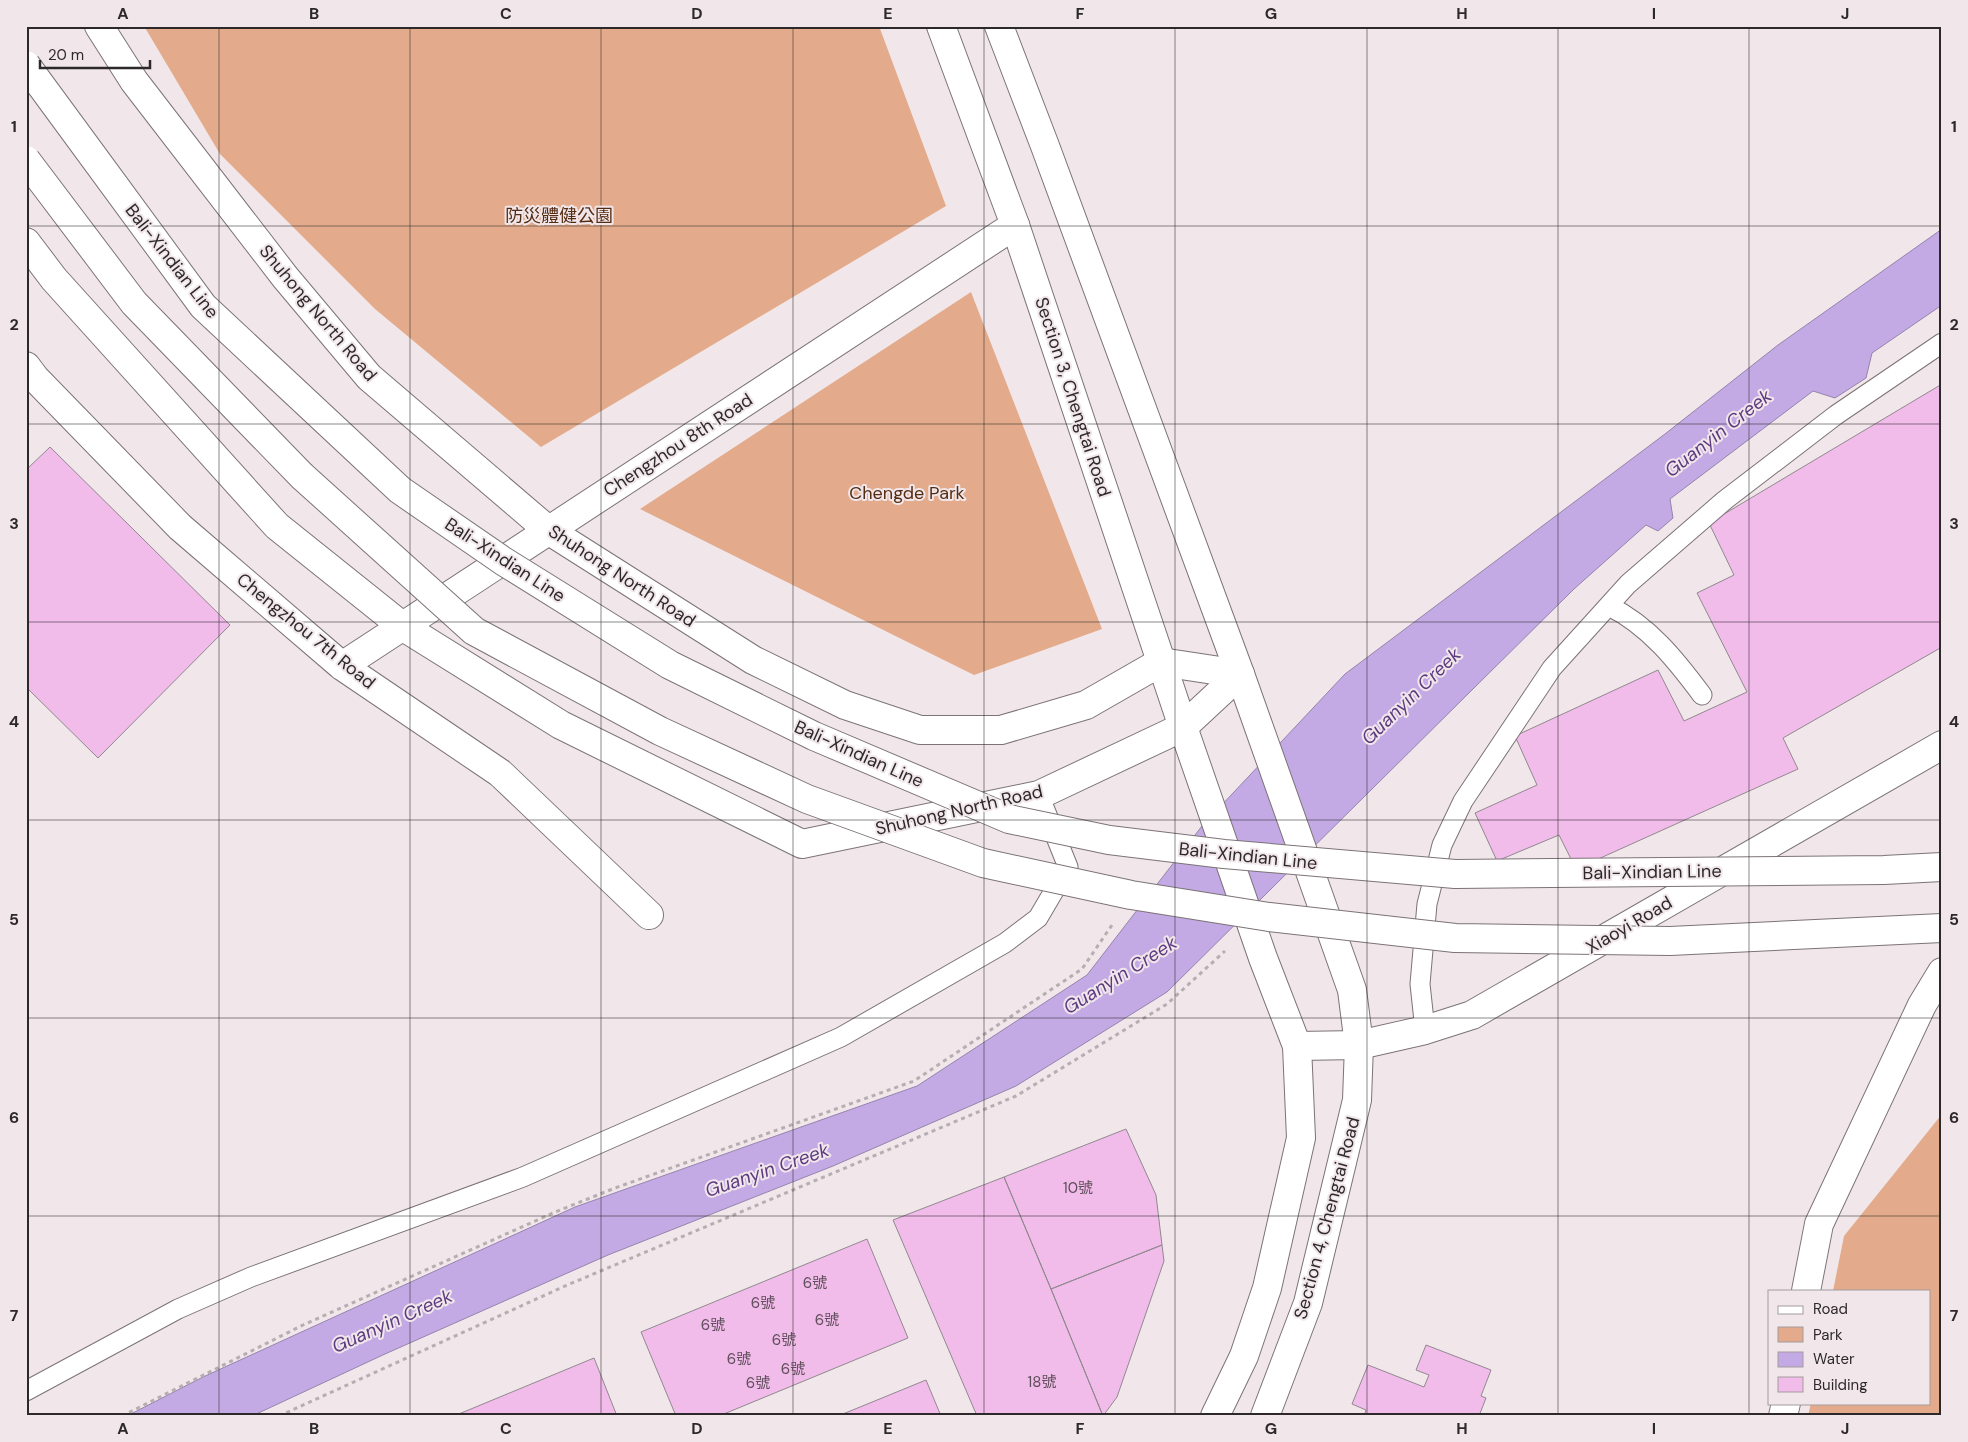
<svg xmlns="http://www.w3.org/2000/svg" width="1968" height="1442" font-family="'DM Sans','Noto Sans TC',sans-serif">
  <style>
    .green { fill: #e3ab8b }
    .water { fill: #c3aae5; stroke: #9683ad }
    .building { fill: #f1bbea; stroke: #90898f }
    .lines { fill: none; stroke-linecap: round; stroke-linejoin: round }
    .service-casing { stroke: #7c7376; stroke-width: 21 }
    .minor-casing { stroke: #7c7376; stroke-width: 30 }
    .tertiary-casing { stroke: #7c7376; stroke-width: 30 }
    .secondary-casing { stroke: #7c7376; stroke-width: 30 }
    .path { stroke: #b6aeb0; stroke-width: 3; stroke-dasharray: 4 4; stroke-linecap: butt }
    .service { stroke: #fff; stroke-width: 19 }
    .minor { stroke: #fff; stroke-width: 28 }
    .tertiary { stroke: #fff; stroke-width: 28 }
    .secondary { stroke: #fff; stroke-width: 28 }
    .trunk-bridge-casing { stroke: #7c7376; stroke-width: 30; stroke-linecap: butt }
    .trunk-bridge { stroke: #fff; stroke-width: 28 }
    .grid { fill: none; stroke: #2d292a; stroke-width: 1; stroke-opacity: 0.55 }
    .labels { text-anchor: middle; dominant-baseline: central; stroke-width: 4; stroke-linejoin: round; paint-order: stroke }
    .number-label { font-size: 15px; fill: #5e4e5a }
    .park-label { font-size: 18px; fill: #542c12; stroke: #f1e7ea }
    .street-label { font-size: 18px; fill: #2d292a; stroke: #f1e7ea }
    .water-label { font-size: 19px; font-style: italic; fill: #5c3b81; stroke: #f1e7ea }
    .neatline { fill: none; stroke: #2d292a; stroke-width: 2 }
    .grid-label { font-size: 16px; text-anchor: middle; font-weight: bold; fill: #2d292a }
  </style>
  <rect width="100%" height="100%" fill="#f1e7ea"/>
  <!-- green -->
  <path class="green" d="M144 26H879L946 206 541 447 375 309 220 154Z
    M971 292 1102 629 974 675 640 509Z
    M1942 1114V1416H1808L1811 1403H1929V1291H1833L1844 1236Z"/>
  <!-- water -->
  <path class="water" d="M1942 229V305L1872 353 1866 378 1835 398 1813 391 1670 499 1673 518 1658 531 1646 525 1574 589 1167 992 1016 1086 833 1166 608 1255 385 1354 252 1416H127L203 1377 575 1207 917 1086 1087 975 1202 826 1345 674 1665 434 1778 345Z"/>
  <!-- building -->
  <path class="building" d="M1942 384V647L1783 738 1798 769 1576 869 1559 835 1497 861 1475 813 1537 785 1515 736 1658 670 1684 721 1747 692 1697 593 1734 575 1709 523Z
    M50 447 230 625 98 758 26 687V470Z
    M1126 1129 1156 1195 1162 1245 1051 1289 1004 1177Z
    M1004 1177 1051 1289 1103 1416H977L893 1220Z
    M867 1239 908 1338 719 1416H676L641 1332Z
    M1162 1245 1164 1261 1117 1397 1103 1416 1051 1289Z
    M1426 1345 1491 1370 1481 1396 1486 1398 1479 1416H1364L1366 1410 1352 1404 1368 1365 1424 1387 1429 1375 1416 1370Z
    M594 1358 617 1416H454Z
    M926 1380 941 1416H838Z"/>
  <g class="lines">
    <defs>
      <path id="service" d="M1609 606C1649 626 1676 660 1702 695
        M1425 1030 1420 984 1427 904 1442 845 1463 801 1552 668 1628 584 1725 500 1836 415 1942 343
        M26 1391 178 1309 251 1277 523 1177 841 1037 1005 943 1038 918 1068 867 1039 795"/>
      <path id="minor" d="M26 366 35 378 180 527 342 666 500 773 649 915
        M342 666 1015 225"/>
      <path id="tertiary" d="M99 26 134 81 285 277 369 377 548 530 753 660 845 705 920 730H1001L1086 705 1161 662 1240 674
        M26 242 54 279 277 526 402 626 561 725 802 844 1039 795 1183 727 1240 674
        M1297 1046 1359 1045 1425 1030 1472 1015 1942 745
        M1806 1291 1819 1224 1922 1005 1942 972
        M1783 1416 1786 1403"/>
      <path id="secondary" d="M941 26 1015 225 1183 727 1263 958 1297 1046 1301 1138 1267 1288 1244 1356 1215 1416
        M999 26 1045 146 1240 674 1352 990 1359 1045 1357 1100 1308 1303 1265 1416"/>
    </defs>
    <!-- service casing -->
    <use href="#service" class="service-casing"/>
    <!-- minor casing -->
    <use href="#minor" class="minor-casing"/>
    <!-- tertiary casing -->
    <use href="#tertiary" class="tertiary-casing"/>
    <!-- secondary casing -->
    <use href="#secondary" class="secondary-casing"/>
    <!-- path -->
    <path class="path" d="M122 1416 303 1325 553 1213 615 1188 914 1081 1082 969 1112 925
      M279 1416 565 1286 1016 1096 1167 1004 1225 951"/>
    <!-- service -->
    <use href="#service" class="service"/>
    <!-- minor -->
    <use href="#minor" class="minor"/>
    <!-- tertiary -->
    <use href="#tertiary" class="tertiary"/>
    <!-- secondary -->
    <use href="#secondary" class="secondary"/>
    <defs>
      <path id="trunk-bridge" d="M26 65 203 306 400 490 503 561 670 665 814 736 1009 819 1109 840 1224 854 1455 874 1884 870 1942 867
        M26 160 134 303 302 476 474 631 660 731 807 799 983 863 1131 895 1269 917 1455 938 1670 941 1942 928"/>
    </defs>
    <!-- trunk-bridge casing -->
    <use href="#trunk-bridge" class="trunk-bridge-casing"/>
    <!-- trunk-bridge -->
    <use href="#trunk-bridge" class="trunk-bridge"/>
  </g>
  <!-- grid -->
  <path class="grid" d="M219 26V1416M410 26V1416M601 26V1416M793 26V1416M984 26V1416M1175 26V1416M1367 26V1416M1558 26V1416M1749 26V1416M26 226H1942M26 424H1942M26 622H1942M26 820H1942M26 1018H1942M26 1216H1942"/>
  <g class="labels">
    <!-- number labels -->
    <g class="number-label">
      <text x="1078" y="1188">10號</text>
      <text x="815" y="1283">6號</text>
      <text x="763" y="1303">6號</text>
      <text x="827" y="1320">6號</text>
      <text x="713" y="1325">6號</text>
      <text x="784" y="1340">6號</text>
      <text x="739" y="1359">6號</text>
      <text x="793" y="1369">6號</text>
      <text x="1042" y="1382">18號</text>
      <text x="758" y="1383">6號</text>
    </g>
    <!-- park labels -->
    <g class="park-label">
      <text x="559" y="216">防災體健公園</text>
      <text x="907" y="493">Chengde Park</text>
    </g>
    <!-- street labels -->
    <g class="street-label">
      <text transform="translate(172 261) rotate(52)">Bali-Xindian Line</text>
      <text transform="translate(318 313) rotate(50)">Shuhong North Road</text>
      <text transform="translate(1073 397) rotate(72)">Section 3, Chengtai Road</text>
      <text transform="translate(678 445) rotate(-33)">Chengzhou 8th Road</text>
      <text transform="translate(505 560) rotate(33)">Bali-Xindian Line</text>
      <text transform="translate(622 576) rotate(33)">Shuhong North Road</text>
      <text transform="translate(306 631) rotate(39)">Chengzhou 7th Road</text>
      <text transform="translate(859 754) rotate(24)">Bali-Xindian Line</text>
      <text transform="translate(959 810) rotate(-13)">Shuhong North Road</text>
      <text transform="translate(1248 856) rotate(6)">Bali-Xindian Line</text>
      <text transform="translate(1652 872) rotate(-1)">Bali-Xindian Line</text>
      <text transform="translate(1629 925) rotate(-30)">Xiaoyi Road</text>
      <text transform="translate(1327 1218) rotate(-75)">Section 4, Chengtai Road</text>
    </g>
    <!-- water labels -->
    <g class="water-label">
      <text transform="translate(1718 433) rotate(-38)">Guanyin Creek</text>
      <text transform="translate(1411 696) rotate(-44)">Guanyin Creek</text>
      <text transform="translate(1120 975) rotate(-32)">Guanyin Creek</text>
      <text transform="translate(767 1170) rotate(-19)">Guanyin Creek</text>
      <text transform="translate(392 1321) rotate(-24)">Guanyin Creek</text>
    </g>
  </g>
  <!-- border -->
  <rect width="1968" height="1442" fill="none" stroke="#f1e7ea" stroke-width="55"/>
  <!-- legend -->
  <rect x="1768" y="1290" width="162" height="115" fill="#f1e7ea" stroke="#a39b9d"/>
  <rect x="1778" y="1306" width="25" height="8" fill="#ffffff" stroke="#a39b9d"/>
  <text x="1813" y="1314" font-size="15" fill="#2d292a">Road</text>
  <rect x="1778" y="1327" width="25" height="15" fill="#e3ab8b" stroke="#a39b9d"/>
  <text x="1813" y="1340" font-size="15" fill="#2d292a">Park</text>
  <rect x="1778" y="1352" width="25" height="15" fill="#c3aae5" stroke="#a39b9d"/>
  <text x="1813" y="1364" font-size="15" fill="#2d292a">Water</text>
  <rect x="1778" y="1377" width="25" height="15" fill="#f1bbea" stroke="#a39b9d"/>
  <text x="1813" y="1390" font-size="15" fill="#2d292a">Building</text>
  <!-- scale -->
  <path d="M40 60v8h110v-8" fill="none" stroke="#2d292a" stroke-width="2.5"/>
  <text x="48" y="60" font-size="15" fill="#2d292a" stroke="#f1e7ea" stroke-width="4" paint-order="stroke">20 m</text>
  <rect x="28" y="28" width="1912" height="1386" class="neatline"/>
  <g class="grid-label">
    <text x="123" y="19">A</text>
    <text x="314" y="19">B</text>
    <text x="506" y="19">C</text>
    <text x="697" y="19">D</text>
    <text x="888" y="19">E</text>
    <text x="1080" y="19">F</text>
    <text x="1271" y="19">G</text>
    <text x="1462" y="19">H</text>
    <text x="1654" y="19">I</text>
    <text x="1845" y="19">J</text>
    <text x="14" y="132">1</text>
    <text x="1954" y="132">1</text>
    <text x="14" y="330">2</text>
    <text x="1954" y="330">2</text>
    <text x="14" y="529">3</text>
    <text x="1954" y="529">3</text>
    <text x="14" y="727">4</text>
    <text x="1954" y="727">4</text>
    <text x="14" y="925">5</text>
    <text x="1954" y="925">5</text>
    <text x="14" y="1123">6</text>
    <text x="1954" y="1123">6</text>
    <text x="14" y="1321">7</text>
    <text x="1954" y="1321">7</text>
    <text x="123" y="1434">A</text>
    <text x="314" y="1434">B</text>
    <text x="506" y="1434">C</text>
    <text x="697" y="1434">D</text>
    <text x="888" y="1434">E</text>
    <text x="1080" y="1434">F</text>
    <text x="1271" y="1434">G</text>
    <text x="1462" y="1434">H</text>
    <text x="1654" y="1434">I</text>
    <text x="1845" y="1434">J</text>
  </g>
</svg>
